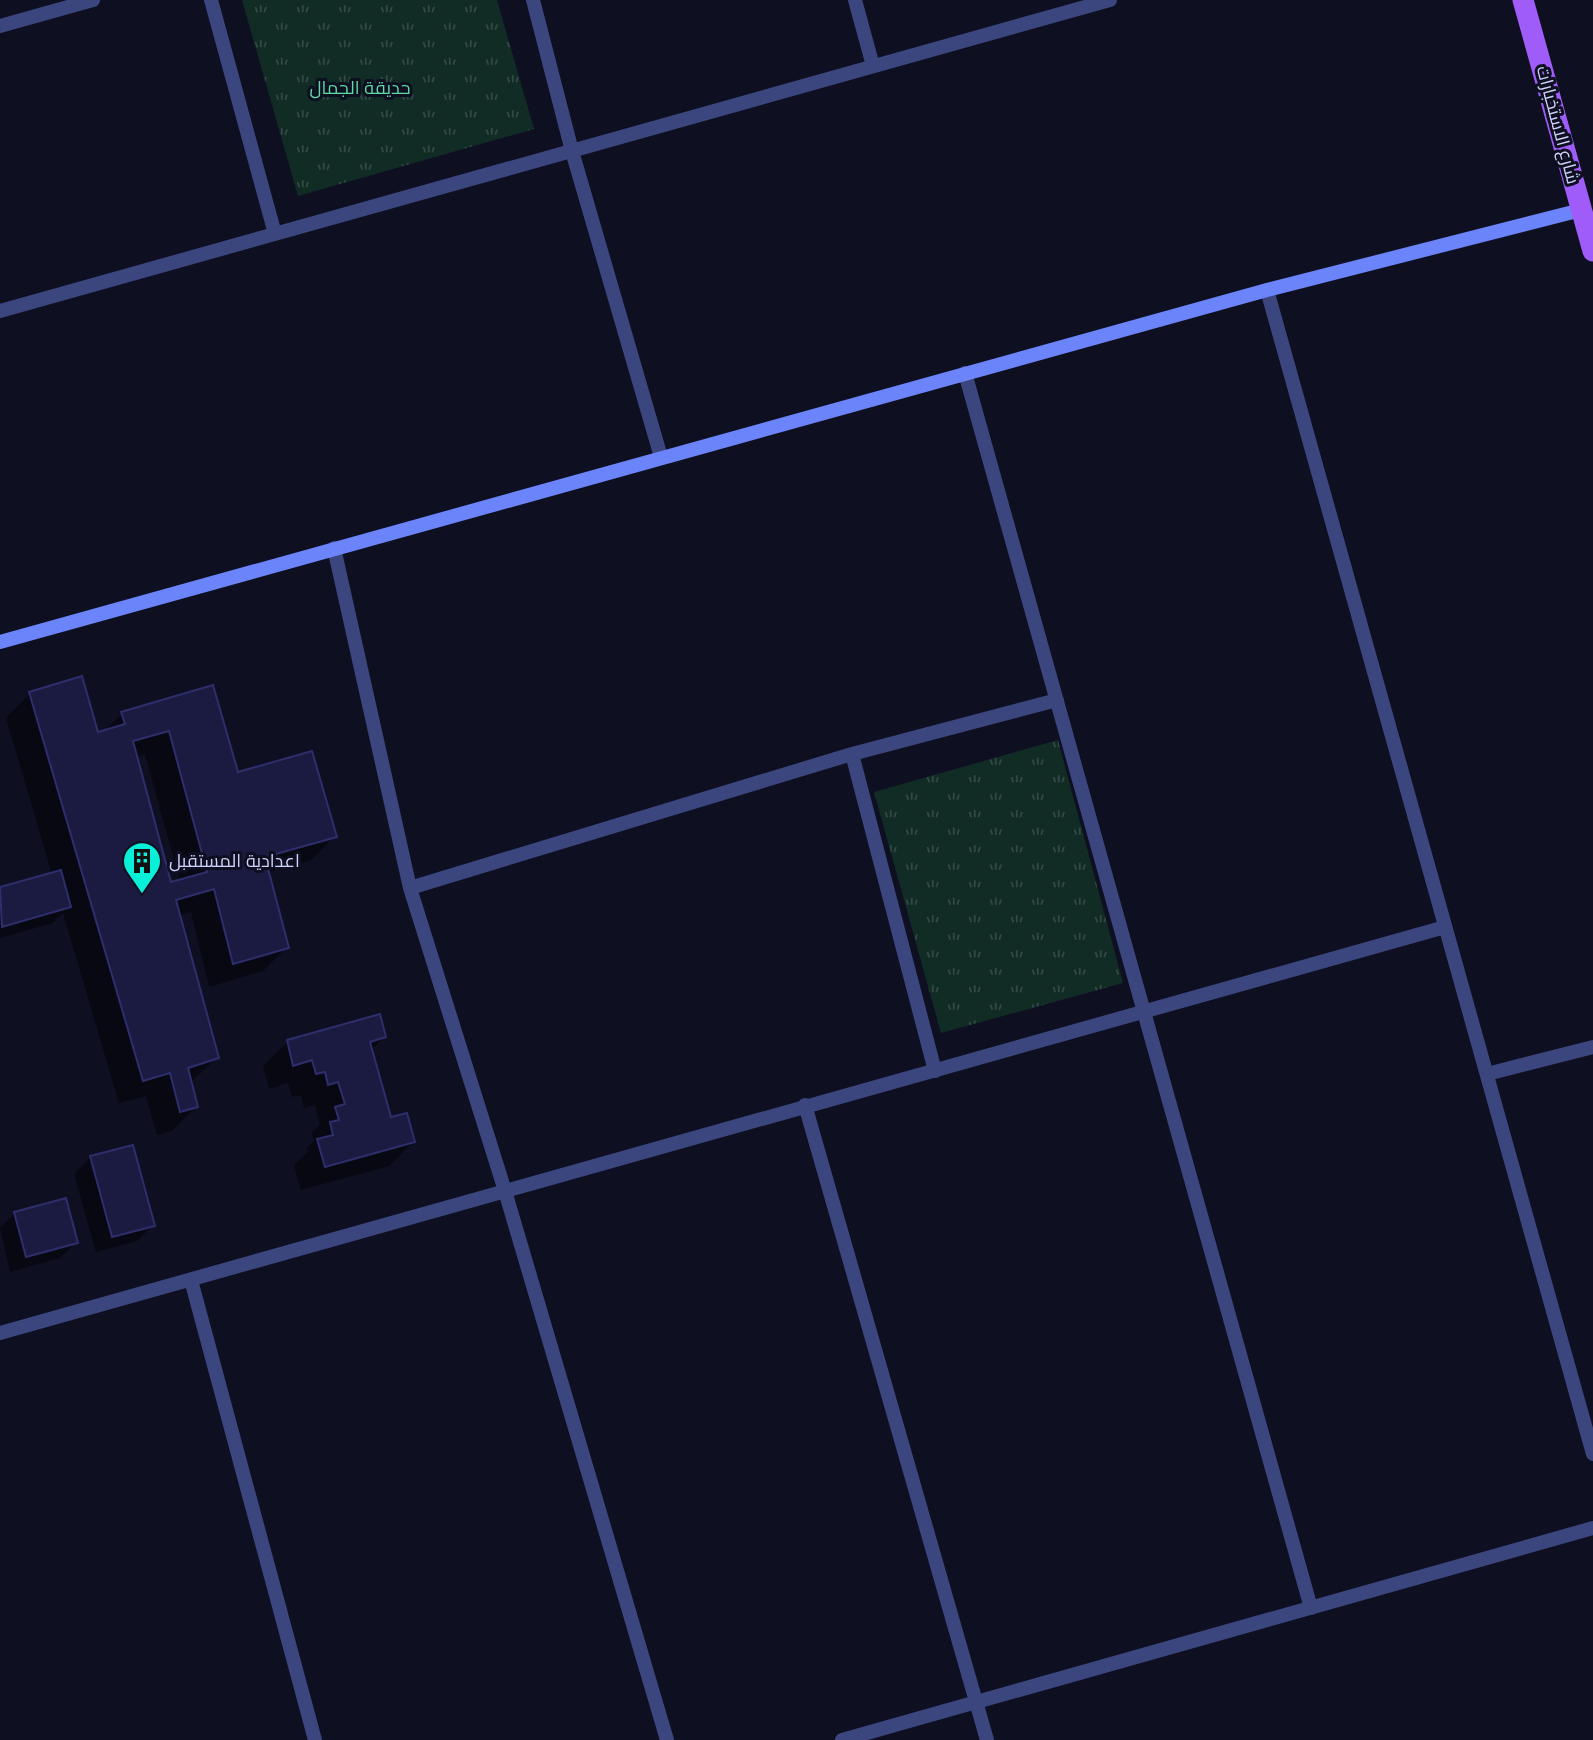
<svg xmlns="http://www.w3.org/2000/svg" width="1593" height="1740" font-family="'DM Sans',Cairo,sans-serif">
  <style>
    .park { fill: url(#park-tufts) }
    .shadow { fill: #0007; fill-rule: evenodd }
    .building { fill: #1b1b41; stroke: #2e2e6d; stroke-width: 2; fill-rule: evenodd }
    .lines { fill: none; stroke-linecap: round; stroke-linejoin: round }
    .street { stroke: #3b467f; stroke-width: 14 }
    .secondary { stroke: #6b84f9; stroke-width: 14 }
    .primary { stroke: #9f5cf9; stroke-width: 21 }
    .labels { text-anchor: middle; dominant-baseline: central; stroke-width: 6; stroke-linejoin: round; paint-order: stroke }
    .park-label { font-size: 18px; fill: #5fdaa3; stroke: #0e0f21 }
    .street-label { font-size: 18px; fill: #d0d4fd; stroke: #0e0f21 }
    .poi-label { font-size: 18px; fill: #d0d4fd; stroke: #0e0f21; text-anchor: start }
  </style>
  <defs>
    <pattern id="park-tufts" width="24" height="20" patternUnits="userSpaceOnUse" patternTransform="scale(1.75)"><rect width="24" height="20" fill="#112b25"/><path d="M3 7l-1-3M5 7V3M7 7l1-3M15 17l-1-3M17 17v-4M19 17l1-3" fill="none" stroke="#334946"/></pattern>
  </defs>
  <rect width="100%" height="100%" fill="#0e0f21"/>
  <!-- park -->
  <path class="park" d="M242 0H497L534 129 298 196Z
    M1058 740 1123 983 941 1033 874 792Z"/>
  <!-- shadow -->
  <path class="shadow" d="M212 687 237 774 335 836 311 860 267 873 287 947 263 971 209 987 191 912 178 916 217 1058 190 1083 196 1107 172 1131 157 1135 146 1096 119 1103 63 913 53 923 0 938V889L52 874 6 718 30 694 97 734 103 732 122 714ZM145 754 180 882 170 884 136 757Z
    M384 1037 371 1050 390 1120 413 1142 389 1166 301 1190 294 1165 308 1152 307 1148 314 1141 312 1133 320 1124 315 1105 304 1108 301 1095 292 1097 288 1083 269 1089 263 1066 288 1042Z
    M131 1147 153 1225 137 1241 96 1252 74 1174 90 1158Z
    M15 1213 76 1242 60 1258 10 1272 0 1228Z"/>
  <!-- building -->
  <path class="building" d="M82 676 98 732 125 724 121 712 213 685 238 772 312 751 337 837 265 857 289 948 233 964 214 889 176 900 219 1058 188 1068 198 1107 180 1112 170 1073 143 1081 29 692ZM169 731 207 872 171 882 133 741Z
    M61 870 71 907 2 927 0 887Z
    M380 1014 386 1037 370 1042 391 1117 407 1113 415 1142 325 1167 317 1139 333 1135 330 1122 339 1120 335 1107 345 1104 338 1082 328 1085 325 1072 316 1074 312 1060 293 1066 287 1040Z
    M133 1145 155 1226 112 1237 90 1156Z
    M66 1198 78 1243 26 1257 14 1212Z"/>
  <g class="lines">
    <!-- street -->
    <path class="street" d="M211 0 275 234
      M533 0 572 151 661 457
      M855 0 873 66
      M0 26 93 0
      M1267 290 1593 1454
      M0 311 1110 0
      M965 373 1311 1608
      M334 548 410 888 505 1191 667 1740
      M852 754 935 1071
      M410 888 852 754 1057 700
      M1487 1074 1593 1047
      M805 1105 987 1740
      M191 1280 315 1740
      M0 1333 1445 927
      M842 1740 1593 1528"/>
    <!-- secondary -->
    <path class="secondary" d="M0 642 1267 290 1581 210"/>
    <!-- primary -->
    <path class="primary" d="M1523 0 1593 251"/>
  </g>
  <!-- icons -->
  <defs>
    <symbol id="building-pin" viewBox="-11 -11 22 30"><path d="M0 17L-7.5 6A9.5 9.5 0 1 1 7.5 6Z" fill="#09f0d9" stroke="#0e0f21"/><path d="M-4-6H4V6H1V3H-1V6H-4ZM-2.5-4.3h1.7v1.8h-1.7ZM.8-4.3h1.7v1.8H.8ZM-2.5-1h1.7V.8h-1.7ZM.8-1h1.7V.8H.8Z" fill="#111"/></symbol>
  </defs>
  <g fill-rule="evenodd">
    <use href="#building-pin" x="120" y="839" width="44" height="60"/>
  </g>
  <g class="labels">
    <!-- park labels -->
    <g class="park-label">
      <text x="360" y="88">حديقة الجمال</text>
    </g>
    <!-- street labels -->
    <g class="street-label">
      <text transform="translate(1558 125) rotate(75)">شارع الاستخبارات</text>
    </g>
    <!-- poi labels -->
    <g class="poi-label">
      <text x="169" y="861">اعدادية المستقبل</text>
    </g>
  </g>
</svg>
